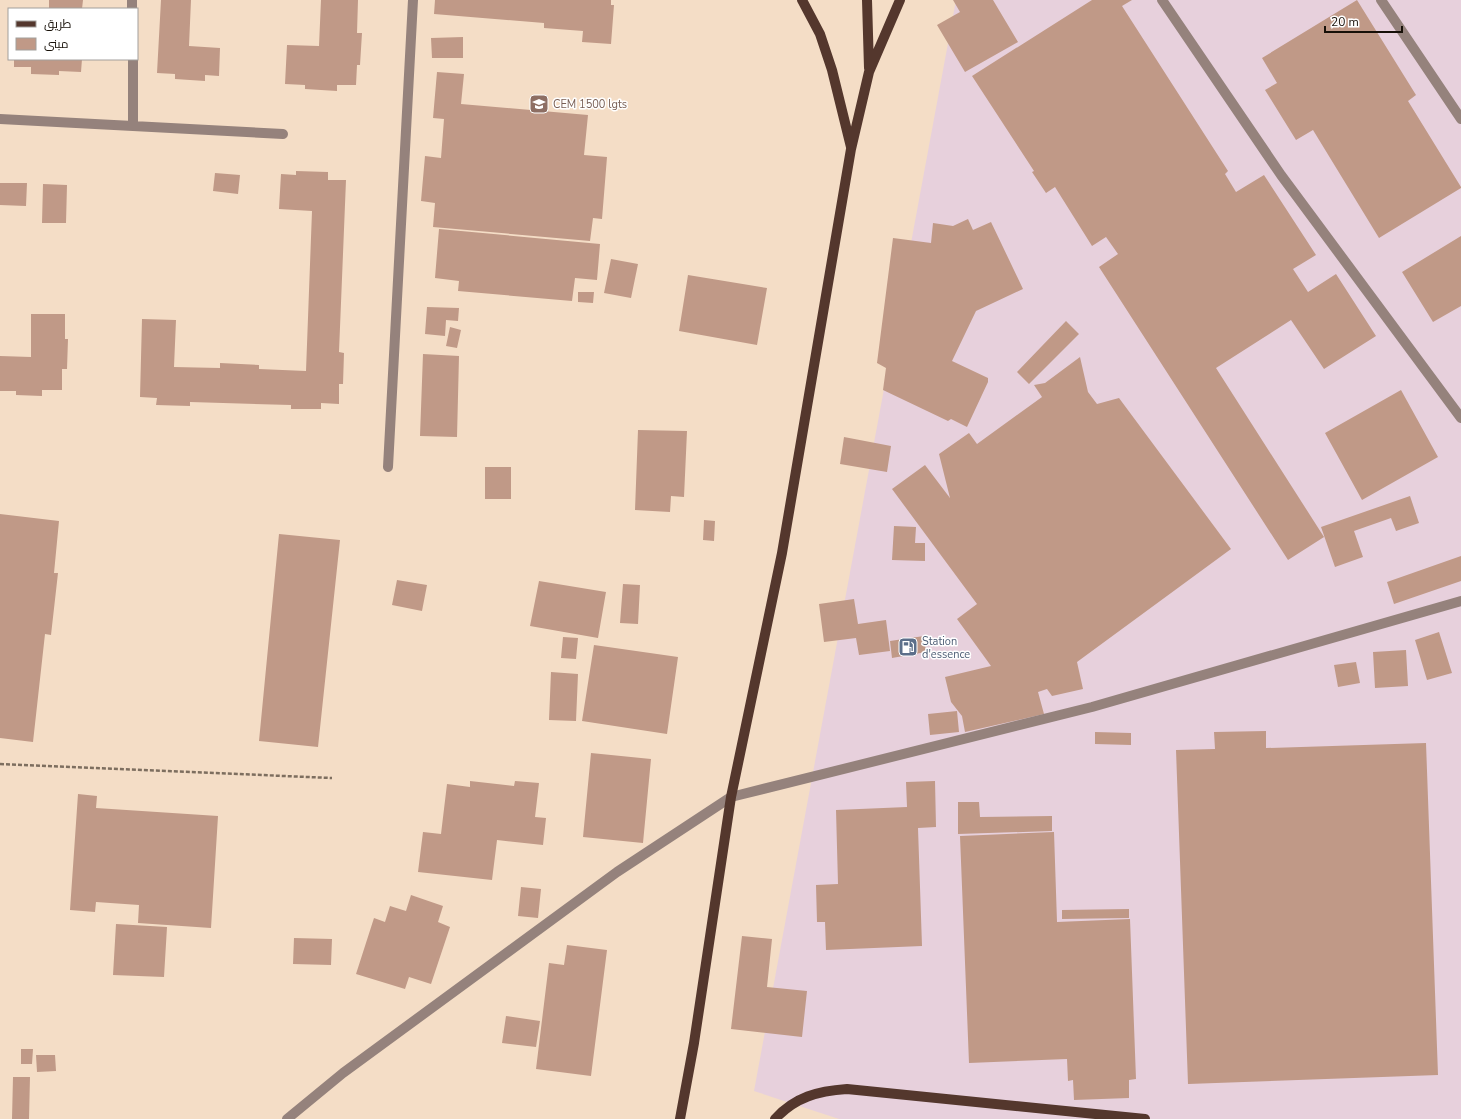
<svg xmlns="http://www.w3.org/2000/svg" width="1461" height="1119" font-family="'Nunito Sans',Cairo,sans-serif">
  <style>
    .industrial { fill: #e7d0dc }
    .building { fill: #c09987 }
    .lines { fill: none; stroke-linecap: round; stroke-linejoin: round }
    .path { stroke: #7d6e5f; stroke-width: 2.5; stroke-dasharray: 4 2; stroke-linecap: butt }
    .minor { stroke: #95827c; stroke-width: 10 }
    .major { stroke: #54372d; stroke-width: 10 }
    .labels { text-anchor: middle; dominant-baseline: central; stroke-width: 3; stroke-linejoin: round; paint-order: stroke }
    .education-label { font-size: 11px; fill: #785e54; stroke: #fff; text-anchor: start }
    .service-label { font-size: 11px; fill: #4e5e75; stroke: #fff; text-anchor: start }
  </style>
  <rect width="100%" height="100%" fill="#f4ddc6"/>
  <!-- industrial -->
  <path class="industrial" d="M956 0H1461V1119H839L754 1091Z"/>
  <!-- building -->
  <path class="building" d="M49 0H83L82 9H49Z
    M161 0H191L189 46 220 48 219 76 205 75V81L175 79V74L157 73Z
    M321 0H358L357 33H362L360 65H357L356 85H337V91L305 89V85L285 84 287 45 319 46Z
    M435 0H611V5H614L611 44 582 42 583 31 544 28V23L434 14Z
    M953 0H993L1018 42 965 72 937 25 960 12Z
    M1092 0H1132L1122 6 1228 171 1225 174 1236 192 1264 175 1316 255 1293 269 1308 292 1336 274 1376 336 1324 369 1291 320 1216 368 1324 537 1288 560 1099 267 1118 254 1106 237 1092 246 1055 187 1046 193 1032 172 1034 171 972 76Z
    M1357 0 1416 95 1408 101 1461 187V188L1379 238 1313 130 1296 140 1265 90 1277 83 1262 58Z
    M463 37V58H432L431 38Z
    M14 59H82L81 72 59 71V75L31 74V67H14Z
    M437 72 464 74 461 104 588 115 584 155 607 157 602 219 593 218 590 241 433 227 435 203 421 201 425 156 441 158 444 119 433 118Z
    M296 171 328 172V180H346L339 352 344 353 343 384H339V404L321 403V409H291V405L190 402V406L156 405 157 398 140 397 142 319 176 320 174 367 220 368V363L259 365V369L306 371 312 211 279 209 281 174 296 175Z
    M215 173 240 175 238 194 213 191Z
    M0 183H27L26 206 0 205Z
    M43 184 67 185 66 223H42Z
    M968 219 973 230 991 222 1023 289 976 311 952 361 988 378V382L967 427 951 419 948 421 883 390 886 368 877 363 893 238 931 243 933 223 953 226Z
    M439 229 600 244 597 280 575 278 572 301 458 291 459 281 435 278Z
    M1461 236V306L1433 322 1402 272Z
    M611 259 638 264 631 298 604 293Z
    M688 275 767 288 757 345 679 331Z
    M578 292H594L593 303 578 302Z
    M427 307 459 308 458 321 446 320 445 336 425 334Z
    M31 314H65V339H68L67 369H62V390H42V396L16 395V391H0V356L31 357Z
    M1066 321 1079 334 1029 384 1017 372Z
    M450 327 461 330 457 348 446 346Z
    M423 354 459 356 457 437 420 436Z
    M1080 357 1088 392 1097 404 1119 398 1231 549 1077 662 1083 689 1052 696 1047 689 1038 692 1044 714 965 732 962 716 951 702 945 677 991 666 957 619 977 604 892 489 925 465 950 498 939 454 969 433 977 444 1042 397 1034 385 1045 383Z
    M1401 390 1438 457 1362 500 1325 433Z
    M638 430 687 431 684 497 671 496 670 512 635 510Z
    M844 437 891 446 887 472 840 464Z
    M485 467H511V499H485Z
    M1410 496 1419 523 1396 531 1391 518 1354 531 1363 557 1335 567 1321 527Z
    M0 514 59 521 54 573H58L51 635 45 634 33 742 0 738Z
    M704 520 715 521 714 541 703 540Z
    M894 526 916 527 915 543H925V561L892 560Z
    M279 534 340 540 318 747 259 741Z
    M1461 556V581L1394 604 1387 582Z
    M397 580 427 585 422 611 392 605Z
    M539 581 606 592 598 638 530 626Z
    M623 584 640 585 638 624 620 623Z
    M854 599 858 624 886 620 890 651 859 655 856 638 824 642 819 604Z
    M1439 632 1452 673 1427 680 1415 640Z
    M924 636 926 652 892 658 890 641Z
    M563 637 578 638 576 659 561 658Z
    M594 645 678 657 667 734 582 721Z
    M1406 650 1408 686 1375 688 1373 652Z
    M1356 662 1360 683 1338 687 1334 665Z
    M551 672 578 674 576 721 549 720Z
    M957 711 959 732 930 735 928 714Z
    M1266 731V748L1426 743 1438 1075 1188 1084 1176 750 1215 749 1214 732Z
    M1095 732 1131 733V745L1095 744Z
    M591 753 651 759 643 843 583 837Z
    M470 781 514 786 515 781 539 783 535 817 546 818 543 845 497 840 492 880 418 872 423 832 441 834 447 784 470 787Z
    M935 781 936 827 918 828 922 946 826 950 825 922H817L816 885 838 884 836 810 907 807 906 782Z
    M78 794 97 796 96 808 218 816 211 928 138 923 139 905 96 902 95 912 70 910Z
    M958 802H979L980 817 1052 816V831L958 834Z
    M1054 832 1057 922 1130 919 1136 1079 1129 1080V1098L1074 1100 1073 1080 1068 1081 1067 1059 969 1063 960 836Z
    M521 887 541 889 538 918 518 916Z
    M411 895 443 906 438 922 450 927 431 984 409 977 405 989 356 974 374 918 385 922 390 906 406 911Z
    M1129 909V918L1062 919V910Z
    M116 924 167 927 164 977 113 975Z
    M742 936 772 939 767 987 807 991 802 1037 731 1029Z
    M294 938 332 939 331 965 293 964Z
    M567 945 607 950 591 1076 536 1069 549 963 564 965Z
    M506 1016 540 1021 536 1047 502 1043Z
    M21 1049H33L32 1064H21Z
    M36 1055H55L56 1071 37 1072Z
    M13 1077H30L29 1119H12Z"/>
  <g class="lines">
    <!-- path -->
    <path class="path" d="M0 764 332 778"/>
    <!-- minor -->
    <path class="minor" d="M132 0V9
      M1162 0 1281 175 1461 418
      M1381 0 1461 119
      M133 59V126
      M0 119 283 134
      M388 467 413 0
      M287 1119 343 1073 617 872 731 797 1092 707 1461 601"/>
    <!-- major -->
    <path class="major" d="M802 0 820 34 832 70 851 147
      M867 0 869 68
      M680 1119 694 1043 731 797 782 553 851 149 869 72 900 0
      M775 1119C795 1097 818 1091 847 1089L1145 1119"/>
  </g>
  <!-- icons -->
  <defs>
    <symbol id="school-square" viewBox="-11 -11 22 22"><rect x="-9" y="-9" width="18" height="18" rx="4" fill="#8d6e63" stroke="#fff"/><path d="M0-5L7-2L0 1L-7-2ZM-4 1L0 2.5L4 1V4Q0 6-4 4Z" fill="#fff"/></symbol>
    <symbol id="fuel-square" viewBox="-11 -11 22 22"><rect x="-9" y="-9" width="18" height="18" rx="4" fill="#5c6f8a" stroke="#fff"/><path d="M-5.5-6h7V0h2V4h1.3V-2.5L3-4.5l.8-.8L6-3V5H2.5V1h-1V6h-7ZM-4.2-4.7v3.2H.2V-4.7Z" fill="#fff"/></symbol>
  </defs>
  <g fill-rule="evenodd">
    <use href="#school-square" x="528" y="93" width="22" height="22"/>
    <use href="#fuel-square" x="897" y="636" width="22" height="22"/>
  </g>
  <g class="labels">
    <!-- education labels -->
    <g class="education-label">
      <text x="553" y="104">CEM 1500 lgts</text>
    </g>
    <!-- service labels -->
    <g class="service-label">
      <text x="922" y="641">Station<tspan x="922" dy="13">d'essence</tspan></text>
    </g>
  </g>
  <!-- legend -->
  <rect x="8" y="8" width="130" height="52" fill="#ffffff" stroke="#a29f9c"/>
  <rect x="16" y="21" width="20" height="6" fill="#54372d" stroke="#a29f9c"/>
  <text x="44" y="28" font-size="12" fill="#171008">طريق</text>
  <rect x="16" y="38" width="20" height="12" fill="#c09987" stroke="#a29f9c"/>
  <text x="44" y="48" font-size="12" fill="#171008">مبنى</text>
  <!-- scale -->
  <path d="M1325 26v6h77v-6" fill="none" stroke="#171008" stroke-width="2"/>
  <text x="1331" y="26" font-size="12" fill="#171008" stroke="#ffffff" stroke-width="3" paint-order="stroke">20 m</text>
</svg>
